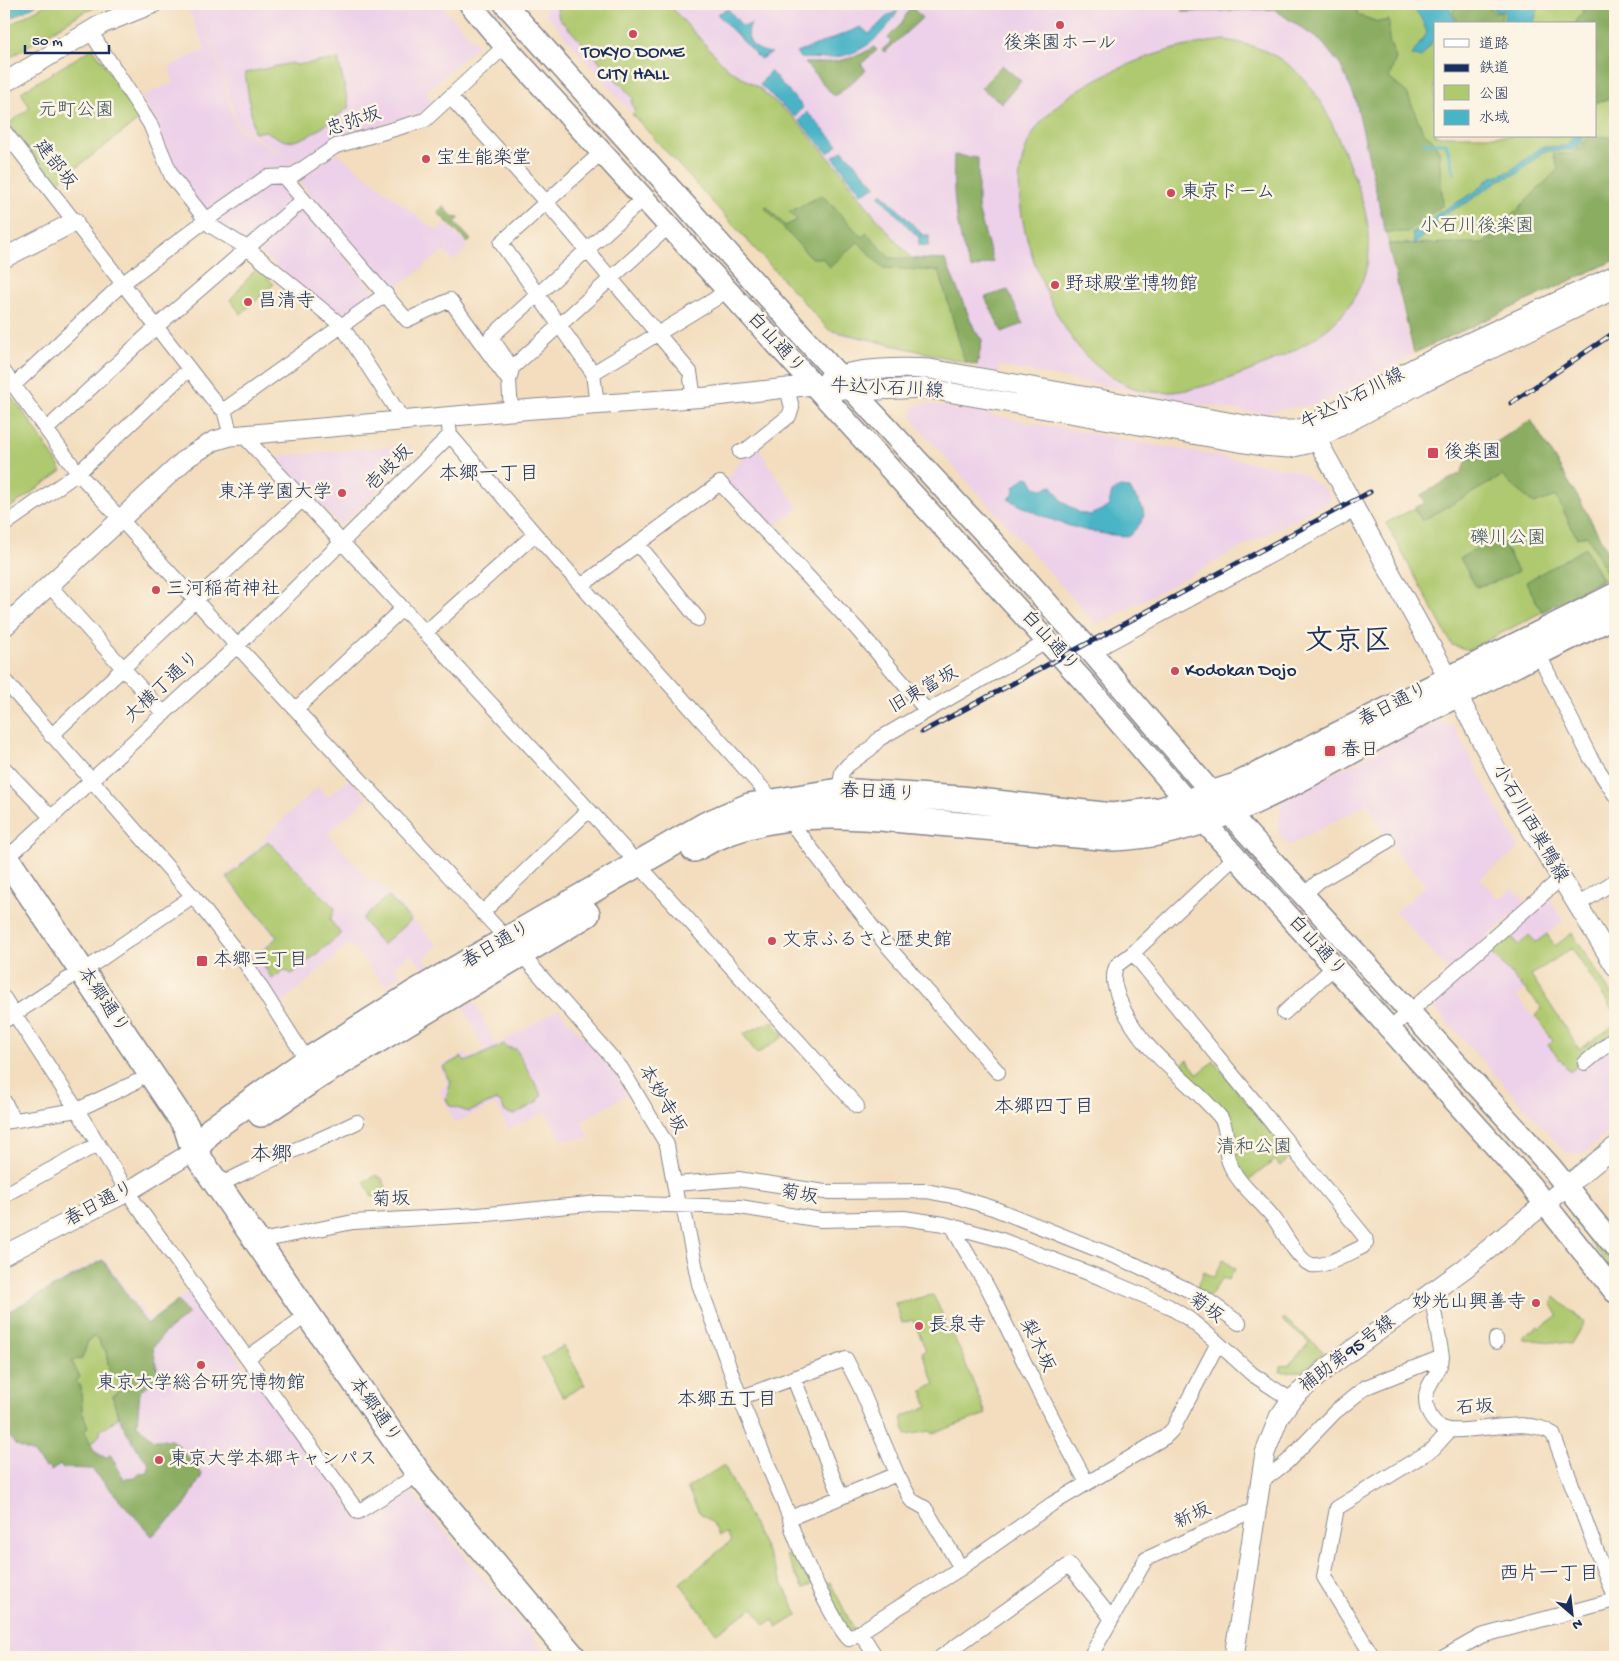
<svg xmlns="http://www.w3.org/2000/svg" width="1619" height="1661" font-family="'Gochi Hand','Klee One',sans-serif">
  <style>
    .built { fill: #edd0e9 }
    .green { fill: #afc96f; stroke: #657c66; fill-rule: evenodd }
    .forest { fill: #8bad62; stroke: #536e60; fill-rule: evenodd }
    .water { fill: #49b4c6; stroke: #327292 }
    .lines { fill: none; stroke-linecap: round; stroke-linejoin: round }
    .stream { stroke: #49b4c6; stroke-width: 3 }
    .street-casing { stroke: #87868e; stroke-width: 16 }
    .secondary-casing { stroke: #87868e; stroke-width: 21 }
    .primary-casing { stroke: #87868e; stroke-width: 24 }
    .highway-casing { stroke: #87868e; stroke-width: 28 }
    .street { stroke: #fff; stroke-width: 14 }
    .secondary { stroke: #fff; stroke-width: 19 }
    .primary { stroke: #fff; stroke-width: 21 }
    .highway { stroke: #fff; stroke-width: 25 }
    .rail-casing { stroke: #1b2f5e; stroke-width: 5 }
    .rail { stroke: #fcf5e5; stroke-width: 3; stroke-dasharray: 9; stroke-linecap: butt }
    .poi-dot { fill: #d1495b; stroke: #fcf5e5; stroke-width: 2 }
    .labels { text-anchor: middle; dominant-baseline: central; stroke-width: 5; stroke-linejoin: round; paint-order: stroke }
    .poi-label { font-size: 19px; fill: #1b2f5e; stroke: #fcf5e5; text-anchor: start }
    .park-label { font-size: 19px; fill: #405662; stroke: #fcf5e5 }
    .street-label { font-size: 19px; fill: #1b2f5e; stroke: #fcf5e5 }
    .neighbourhood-label { font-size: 20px; fill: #1b2f5e; stroke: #fcf5e5 }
    .quarter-label { font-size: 21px; fill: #1b2f5e; stroke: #fcf5e5 }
    .town-label { font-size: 29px; font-weight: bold; fill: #1b2f5e; stroke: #fcf5e5 }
  </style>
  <rect width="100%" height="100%" fill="#fcf5e5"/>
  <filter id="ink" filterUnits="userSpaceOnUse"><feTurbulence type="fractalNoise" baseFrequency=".02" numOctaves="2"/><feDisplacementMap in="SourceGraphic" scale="10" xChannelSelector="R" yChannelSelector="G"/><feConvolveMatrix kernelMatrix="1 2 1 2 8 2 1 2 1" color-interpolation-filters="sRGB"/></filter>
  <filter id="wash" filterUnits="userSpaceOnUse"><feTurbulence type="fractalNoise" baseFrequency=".0096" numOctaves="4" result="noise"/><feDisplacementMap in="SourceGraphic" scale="20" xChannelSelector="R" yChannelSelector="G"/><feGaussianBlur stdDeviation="1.12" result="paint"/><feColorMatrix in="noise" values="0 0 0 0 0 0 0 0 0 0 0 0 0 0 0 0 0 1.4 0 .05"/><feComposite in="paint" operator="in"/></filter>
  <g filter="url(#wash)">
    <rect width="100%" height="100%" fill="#f3ddbe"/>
    <!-- built -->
    <path class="built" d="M206 4H440L478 45 426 92 433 101 421 113 332 140 299 162 238 126 223 74 198 7Z
      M546 4H1180L1183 12 1274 9 1322 42 1341 66 1356 100 1412 355 1321 403 1260 413 1238 411 999 366 990 415 1298 471 1326 490 1332 499 1097 625 918 427 911 415 915 406 926 403 969 412 977 365 832 333 617 97 545 13Z
      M197 7 222 74 236 128 298 163 291 168 265 169 206 213 176 173 156 121 141 96 174 83 170 72 172 65 205 50 189 11Z
      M337 153 427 224 438 231 446 223 469 246 453 261 443 251 412 276 388 290 299 181Z
      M282 183 295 199 247 243 215 221 268 184Z
      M303 208 377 295 343 321 256 249Z
      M411 445 415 454 341 526 277 459 278 456Z
      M757 447 799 509 767 531 725 483 741 460Z
      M1437 721 1454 727 1519 848 1480 878 1499 900 1513 888 1526 903 1449 971 1396 912 1426 885 1390 845 1368 804 1289 845 1278 833 1282 800Z
      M350 779 367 798 328 834 370 881 374 878 438 946 423 958 430 967 425 970 411 954 394 966 401 975 386 986 350 944 280 1005 249 960 275 937 225 877 267 838 265 836 318 787 328 797Z
      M1548 896 1564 921 1536 943 1519 945 1508 932Z
      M1488 949 1525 990 1517 997 1553 1041 1548 1045 1570 1071 1581 1062 1615 1044V1067L1612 1070 1615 1074V1127L1583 1154 1566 1153 1429 1002Z
      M474 1001 497 1045 558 1009 616 1075 627 1095 581 1121 590 1138 562 1140 546 1112 508 1129 496 1104 455 1123 440 1090 448 1084 441 1068V1065L467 1053 469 1058 485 1051 463 1007Z
      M103 1258 150 1320 189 1292 359 1518 408 1488 550 1657H4V1312Z"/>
    <!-- green -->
    <path class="green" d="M47 4H103L80 14 4 61V28Z
      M556 4H668L727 68 759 88 795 119 841 171 872 213 912 259 945 260 975 331 982 340 977 365 829 330 632 114 635 111 631 101 634 99 559 18Z
      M1180 4H1615V260L1414 353 1356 100 1341 66 1322 42 1274 9 1183 12ZM1435 24H1595V136H1435Z
      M1225 40C1285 49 1313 79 1336 133 1352 171 1375 218 1368 260 1364 282 1354 302 1339 318 1309 352 1199 398 1153 392 1124 389 1097 370 1079 348 1059 323 1045 291 1034 261 1002 167 1020 116 1109 73 1147 55 1184 44 1225 40Z
      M93 48 141 118 55 184 8 124 30 108 21 92Z
      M338 59 349 107C336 117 305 144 287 141 280 140 272 134 265 131L254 133 245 73 292 63 296 65Z
      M260 264 271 273 267 278 274 284 241 314 230 300Z
      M4 387 30 421 62 471 4 512Z
      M1531 420 1580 501 1615 565V574L1469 650 1452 645 1386 523 1425 503 1421 495 1461 473 1467 461Z
      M268 841 335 908 330 920 341 934 292 974 284 970 272 979 258 956 277 937 227 878Z
      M388 896 411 920 382 945 362 919Z
      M1508 932 1519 945 1529 935 1536 942 1547 934 1555 946 1572 933 1615 1000V1014L1572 948 1531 975 1579 1049 1615 1025V1034L1570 1072 1548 1045 1553 1040 1535 1016 1542 1008 1488 949Z
      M772 1021 784 1036 757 1054 743 1034Z
      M504 1044 506 1047 516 1049 542 1096 538 1098 539 1101 514 1115 505 1112 501 1103 496 1100 469 1112 450 1106 446 1099 451 1082 443 1067 461 1057 466 1062Z
      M1187 1060 1198 1074 1214 1061 1290 1157 1280 1166 1275 1160 1247 1182 1234 1164 1233 1140 1178 1068Z
      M377 1175 379 1178 381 1177 390 1195 372 1196 364 1182Z
      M1575 1214 1615 1266V1274L1571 1217Z
      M1223 1260 1235 1269 1228 1280 1223 1278 1209 1297 1196 1290 1204 1272 1214 1277Z
      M933 1295 960 1350 986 1414 932 1434 931 1431 906 1435 902 1417 928 1406 922 1391 935 1384 922 1352 926 1350 913 1320 902 1323 895 1303Z
      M1555 1297 1584 1322 1571 1344 1524 1339 1523 1336 1538 1326 1540 1328 1558 1315 1551 1303Z
      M1284 1318 1324 1352 1302 1371 1280 1372V1366L1289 1365 1309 1343 1282 1320Z
      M94 1336 99 1339 101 1347 106 1351 107 1360 124 1387 116 1411 119 1417 100 1431V1435L91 1444 84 1432 88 1427 82 1411 81 1387 75 1382 80 1377 72 1362 73 1360 82 1359 88 1341Z
      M564 1346 585 1385 563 1397 541 1358Z
      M724 1465 798 1615 777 1628 773 1620 765 1625 753 1608 716 1633 680 1583 731 1541 727 1533 720 1535 712 1522 699 1512 687 1488Z
      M796 1551 813 1584 803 1589 786 1556Z
      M830 1582 855 1631 844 1630 824 1585Z"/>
    <!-- forest -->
    <path class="forest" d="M1180 4H1355L1358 15 1378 22 1389 20V41L1396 58 1389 78 1407 93 1423 132 1432 139 1439 151 1443 205 1407 232H1385L1356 100 1341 66 1322 42 1274 9 1183 12Z
      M1460 4H1490V8L1494 13 1502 12 1501 24H1457L1453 10Z
      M1580 4H1599L1605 8 1615 9V117L1612 114 1613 97 1595 103V24H1567L1577 23V19L1583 12Z
      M911 6 922 18 885 52 882 50 891 42 888 38 901 24Z
      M874 47 877 50 861 64 866 70 837 95H833L805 63C831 63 852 61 874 47Z
      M1002 65 1021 81 1002 103 981 88Z
      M1590 136 1615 137V260L1414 353 1388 244 1484 243 1558 169 1553 154H1572Z
      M954 155 978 158V209L993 262 971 269C956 233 952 194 954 155Z
      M822 195 862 237 867 233 890 258 945 260 975 331 982 340 977 365 965 362 939 271 883 268 858 242 830 267 822 258H811L765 208 767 207 785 226 797 220 789 212Z
      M443 206 453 217 460 218 455 222 471 240 468 243 437 212Z
      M1008 290 1023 324 1002 332 985 297Z
      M1531 420 1580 501 1615 565V574L1609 577 1587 535 1577 538 1556 496 1534 504 1502 476 1422 521 1414 508 1425 503 1421 495 1461 473 1467 461Z
      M1499 536 1518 571 1498 581 1476 587 1460 558Z
      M1585 548 1602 580 1542 612 1526 582Z
      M103 1260 147 1324 178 1301 188 1315 163 1334 153 1348 159 1378 140 1391 137 1424 153 1440H171L178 1445 202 1475 184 1507 152 1536 92 1469 62 1468 60 1465 51 1471 48 1467 45 1468 33 1453 15 1445 4 1428V1314ZM94 1337 99 1339 101 1347 106 1351 109 1370 124 1386 113 1396C113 1412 137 1452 149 1463L148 1473 139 1474 135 1478 124 1479 110 1454 106 1458 95 1452 84 1432 88 1427 82 1411 81 1387 76 1382 80 1377 72 1362 73 1360 82 1359 88 1341Z"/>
    <!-- water -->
    <path class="water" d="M4 4H38L4 22Z
      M1377 4H1448L1456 24H1435V39L1421 58 1412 55 1427 33C1423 21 1420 13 1409 6L1397 11Z
      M1493 4H1540L1533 24H1504L1505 11H1495Z
      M728 9 743 27 751 24C742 43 757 51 772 53L760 59 717 14Z
      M898 11C872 52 847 61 800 58L796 53 861 27 869 34 888 15Z
      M770 71 803 107 795 117 760 85Z
      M807 112 838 145 828 153 799 121Z
      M1575 136H1583L1581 142 1572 150 1544 151 1517 174 1499 180 1468 202 1446 213 1414 245 1412 232 1424 228 1437 214 1475 192 1490 178 1510 171 1542 147 1566 146Z
      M843 150V151L876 186 862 194 833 157Z
      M882 193 922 234 920 235H929V246L919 245V238L879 196Z
      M1025 477 1030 478 1035 487 1043 489 1052 486 1063 502 1080 513 1090 515 1108 507 1112 492 1120 487 1129 488C1145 511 1152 514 1129 536 1086 535 1046 520 1008 499L1013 495 1014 487Z"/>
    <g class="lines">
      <!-- stream -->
      <path class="stream" d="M1424 143H1446L1454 173"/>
    </g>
  </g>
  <g filter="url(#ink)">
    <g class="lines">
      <defs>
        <path id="street" d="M90 31 150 124 172 177 206 220 211 226 247 248 342 326 403 420
          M450 97 546 202 690 372 694 398
          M4 131 218 406 224 410 231 436
          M283 176 407 320 450 300 509 381
          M512 368 491 337 644 198
          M4 372 78 473 530 964 621 1068 667 1145 678 1205
          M593 373 715 299 726 290
          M14 385 122 284 206 220 267 177 292 176 336 146 425 120 505 46
          M597 406 593 373 501 243 602 152
          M224 410 386 294
          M511 411 509 381 512 368 669 226
          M47 429 156 327 303 200
          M242 434 589 810 857 1106
          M450 435 535 534 773 800 884 942 998 1072
          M740 452 745 451 789 416 792 408 787 388
          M4 525 78 473 189 369
          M638 544 698 619
          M49 585 164 714
          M581 586 720 483 857 629 927 711
          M426 632 535 534
          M1538 653 1590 757 1615 795
          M1093 654 1107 644 1355 510
          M4 680 197 901 246 964 310 1065
          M296 709 403 608
          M51 736 303 499
          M4 768 52 818
          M839 791 842 772 848 765 870 749 879 739 1048 641
          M4 861 238 645 450 435 449 427
          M1304 895 1319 881 1388 841
          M1576 906 1615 881
          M482 913 589 810
          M1133 953 1365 1237 1366 1243 1362 1247C1349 1253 1327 1267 1312 1265 1300 1263 1283 1232 1276 1221 1262 1201 1238 1186 1229 1162 1223 1147 1230 1133 1221 1118 1185 1075 1141 1054 1119 999 1115 988 1111 976 1117 965L1133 953 1236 856
          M82 972 193 896
          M4 998 77 1110 135 1203 358 1512 419 1474
          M1284 1013 1334 967
          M4 1021 68 979
          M1390 1029 1560 879
          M1585 1063 1615 1038
          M4 1101 14 1120
          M4 1122 77 1110 136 1082
          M675 1184 738 1179 825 1192 926 1191 957 1197 993 1208 1136 1265 1203 1297 1239 1323
          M218 1186C263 1161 311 1145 357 1122
          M4 1195 98 1144
          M683 1206 699 1284 744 1408 790 1518C789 1532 837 1629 849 1639L961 1568 1052 1504 1165 1437 1173 1429 1218 1343
          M953 1226C963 1251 980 1271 992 1296 1022 1359 1053 1421 1087 1483
          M256 1242 353 1222 478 1215 598 1203 740 1207 821 1220 904 1218 944 1224 999 1239 1104 1279 1168 1306 1189 1319 1218 1343 1252 1374 1291 1400
          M1431 1293 1442 1357C1441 1373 1425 1384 1426 1399 1426 1414 1435 1428 1450 1430 1479 1433 1527 1415 1553 1434L1615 1600
          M1496 1339V1342
          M247 1358 307 1315
          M794 1379 841 1497
          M742 1397 846 1359 861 1389 897 1474 911 1500 925 1508 961 1568
          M1260 1483 1287 1462 1335 1412 1366 1387 1442 1357
          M790 1518 897 1474
          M860 1632 876 1657
          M941 1657 1069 1565 1112 1619
          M1090 1657 1146 1559 1256 1509
          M1373 1657 1324 1577 1337 1508 1433 1449 1450 1430
          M1444 1657 1481 1636 1615 1600"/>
        <path id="secondary" d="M4 83 102 24 152 4
          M4 258 74 222
          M828 379C854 368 901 367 930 369L1273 430H1296L1309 426 1416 367 1615 275
          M1311 429 1449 679 1509 793 1615 966
          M4 627 188 457 214 441 231 436 533 409 707 397 813 385 854 391 924 388 1262 446 1289 448 1307 444 1427 380 1615 289
          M4 1255 127 1192 194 1151
          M1234 1657 1265 1453 1279 1417 1291 1400 1327 1368 1464 1269 1615 1147"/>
        <path id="primary" d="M470 4 505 46 1085 683 1216 835 1530 1185 1615 1292
          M505 4 818 353 992 541 1093 654 1228 812 1550 1166 1615 1247"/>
        <path id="highway" d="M694 849C771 802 864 817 949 824 1003 829 1058 833 1112 838 1215 835 1307 774 1395 727 1468 688 1541 650 1615 615
          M4 855 186 1126 194 1151 419 1474 573 1657
          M261 1114 318 1076 587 914
          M194 1151 211 1130 307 1061 416 992 705 825 749 806 839 791 961 799 1112 816 1161 810 1236 786 1615 596"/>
      </defs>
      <!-- street casing -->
      <use href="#street" class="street-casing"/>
      <!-- secondary casing -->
      <use href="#secondary" class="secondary-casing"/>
      <!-- primary casing -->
      <use href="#primary" class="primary-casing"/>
      <!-- highway casing -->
      <use href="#highway" class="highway-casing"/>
      <!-- street -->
      <use href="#street" class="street"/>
      <!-- secondary -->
      <use href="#secondary" class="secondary"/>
      <!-- primary -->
      <use href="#primary" class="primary"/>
      <!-- highway -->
      <use href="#highway" class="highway"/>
      <defs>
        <path id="rail" d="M1511 403 1615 332
          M922 732 1370 492"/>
      </defs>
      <!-- rail casing -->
      <use href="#rail" class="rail-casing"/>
      <!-- rail -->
      <use href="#rail" class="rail"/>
    </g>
  </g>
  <!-- markers -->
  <g class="poi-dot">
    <circle cx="1060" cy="25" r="5"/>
    <circle cx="633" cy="34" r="5"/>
    <circle cx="426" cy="159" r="5"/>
    <circle cx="1171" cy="193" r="5"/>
    <circle cx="1055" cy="285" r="5"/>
    <circle cx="248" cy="302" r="5"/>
    <rect x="1427" y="447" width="12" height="12" rx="2.5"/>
    <circle cx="342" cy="493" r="5"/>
    <circle cx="156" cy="590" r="5"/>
    <circle cx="1175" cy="671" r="5"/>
    <rect x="1324" y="745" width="12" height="12" rx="2.5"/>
    <circle cx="772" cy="941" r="5"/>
    <rect x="196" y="955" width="12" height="12" rx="2.5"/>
    <circle cx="1536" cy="1303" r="5"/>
    <circle cx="919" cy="1326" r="5"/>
    <circle cx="201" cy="1365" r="5"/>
    <circle cx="159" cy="1460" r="5"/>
  </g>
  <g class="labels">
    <!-- poi labels -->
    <g class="poi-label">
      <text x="1060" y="44" text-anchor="middle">後楽園ホール</text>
      <text x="633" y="53" text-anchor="middle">TOKYO DOME<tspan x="633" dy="22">CITY HALL</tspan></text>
      <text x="436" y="159">宝生能楽堂</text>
      <text x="1181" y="193">東京ドーム</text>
      <text x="1065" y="285">野球殿堂博物館</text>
      <text x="258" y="302">昌清寺</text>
      <text x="1444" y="453">後楽園</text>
      <text x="332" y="493" text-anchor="end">東洋学園大学</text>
      <text x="166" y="590">三河稲荷神社</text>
      <text x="1185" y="671">Kodokan Dojo</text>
      <text x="1341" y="751">春日</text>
      <text x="782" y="941">文京ふるさと歴史館</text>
      <text x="213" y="961">本郷三丁目</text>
      <text x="1526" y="1303" text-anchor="end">妙光山興善寺</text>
      <text x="929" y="1326">長泉寺</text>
      <text x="201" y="1384" text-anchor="middle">東京大学総合研究博物館</text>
      <text x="169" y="1460">東京大学本郷キャンパス</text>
    </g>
    <!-- park labels -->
    <g class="park-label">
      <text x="76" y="111">元町公園</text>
      <text x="1477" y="227">小石川後楽園</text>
      <text x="1508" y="539">礫川公園</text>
      <text x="1254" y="1148">清和公園</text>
    </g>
    <!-- street labels -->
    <g class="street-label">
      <text transform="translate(354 123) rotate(-19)">忠弥坂</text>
      <text transform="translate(54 165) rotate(52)">建部坂</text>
      <text transform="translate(775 344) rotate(48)">白山通り</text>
      <text transform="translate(887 390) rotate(3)">牛込小石川線</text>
      <text transform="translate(1353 400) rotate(-27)">牛込小石川線</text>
      <text transform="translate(390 469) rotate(-45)">壱岐坂</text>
      <text transform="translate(1049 642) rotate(48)">白山通り</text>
      <text transform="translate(163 688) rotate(-43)">大横丁通り</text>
      <text transform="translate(924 691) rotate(-30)">旧東富坂</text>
      <text transform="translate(1394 706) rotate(-27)">春日通り</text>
      <text transform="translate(878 794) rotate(3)">春日通り</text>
      <text transform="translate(1529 824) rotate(60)">小石川西巣鴨線</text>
      <text transform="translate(497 946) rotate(-30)">春日通り</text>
      <text transform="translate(1316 947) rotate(48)">白山通り</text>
      <text transform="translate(102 1001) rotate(56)">本郷通り</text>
      <text transform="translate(661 1100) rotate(60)">本妙寺坂</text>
      <text transform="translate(799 1196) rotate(10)">菊坂</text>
      <text transform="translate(391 1201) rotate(-3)">菊坂</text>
      <text transform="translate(100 1205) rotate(-28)">春日通り</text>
      <text transform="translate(1205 1309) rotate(36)">菊坂</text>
      <text transform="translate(1036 1346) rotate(64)">梨木坂</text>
      <text transform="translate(1348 1355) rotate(-37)">補助第95号線</text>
      <text transform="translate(1475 1409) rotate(-4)">石坂</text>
      <text transform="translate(374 1411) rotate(55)">本郷通り</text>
      <text transform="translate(1193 1517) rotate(-25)">新坂</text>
    </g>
    <!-- neighbourhood labels -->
    <g class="neighbourhood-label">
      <text x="489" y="475">本郷一丁目</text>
      <text x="1044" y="1108">本郷四丁目</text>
      <text x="727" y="1401">本郷五丁目</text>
      <text x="1549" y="1575">西片一丁目</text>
    </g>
    <!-- quarter labels -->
    <g class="quarter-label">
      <text x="271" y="1156">本郷</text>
    </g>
    <!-- town labels -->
    <g class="town-label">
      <text x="1348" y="644">文京区</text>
    </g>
  </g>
  <!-- margin -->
  <rect width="1619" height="1661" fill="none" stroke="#fcf5e5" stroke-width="20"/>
  <!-- legend -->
  <rect x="1434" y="22" width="162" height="115" fill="#fcf5e5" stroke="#a2a6af"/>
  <rect x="1444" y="39" width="25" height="8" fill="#ffffff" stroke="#a2a6af"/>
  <text x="1479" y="48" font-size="15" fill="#1b2f5e">道路</text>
  <rect x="1444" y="64" width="25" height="8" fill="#1b2f5e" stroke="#a2a6af"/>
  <text x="1479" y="72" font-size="15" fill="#1b2f5e">鉄道</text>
  <rect x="1444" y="85" width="25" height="15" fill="#afc96f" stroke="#a2a6af"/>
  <text x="1479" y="98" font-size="15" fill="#1b2f5e">公園</text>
  <rect x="1444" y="110" width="25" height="15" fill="#49b4c6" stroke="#a2a6af"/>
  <text x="1479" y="122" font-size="15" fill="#1b2f5e">水域</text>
  <!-- north arrow -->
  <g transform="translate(1572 1614) rotate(152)" stroke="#fcf5e5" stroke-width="4" paint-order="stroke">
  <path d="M0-4L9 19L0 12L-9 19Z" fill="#1b2f5e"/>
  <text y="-8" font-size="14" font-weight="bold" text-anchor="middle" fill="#1b2f5e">N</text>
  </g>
  <!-- scale -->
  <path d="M25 45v8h84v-8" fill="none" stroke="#1b2f5e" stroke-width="2.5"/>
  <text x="32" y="45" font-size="15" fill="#1b2f5e" stroke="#fcf5e5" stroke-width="4" paint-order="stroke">50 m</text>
</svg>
